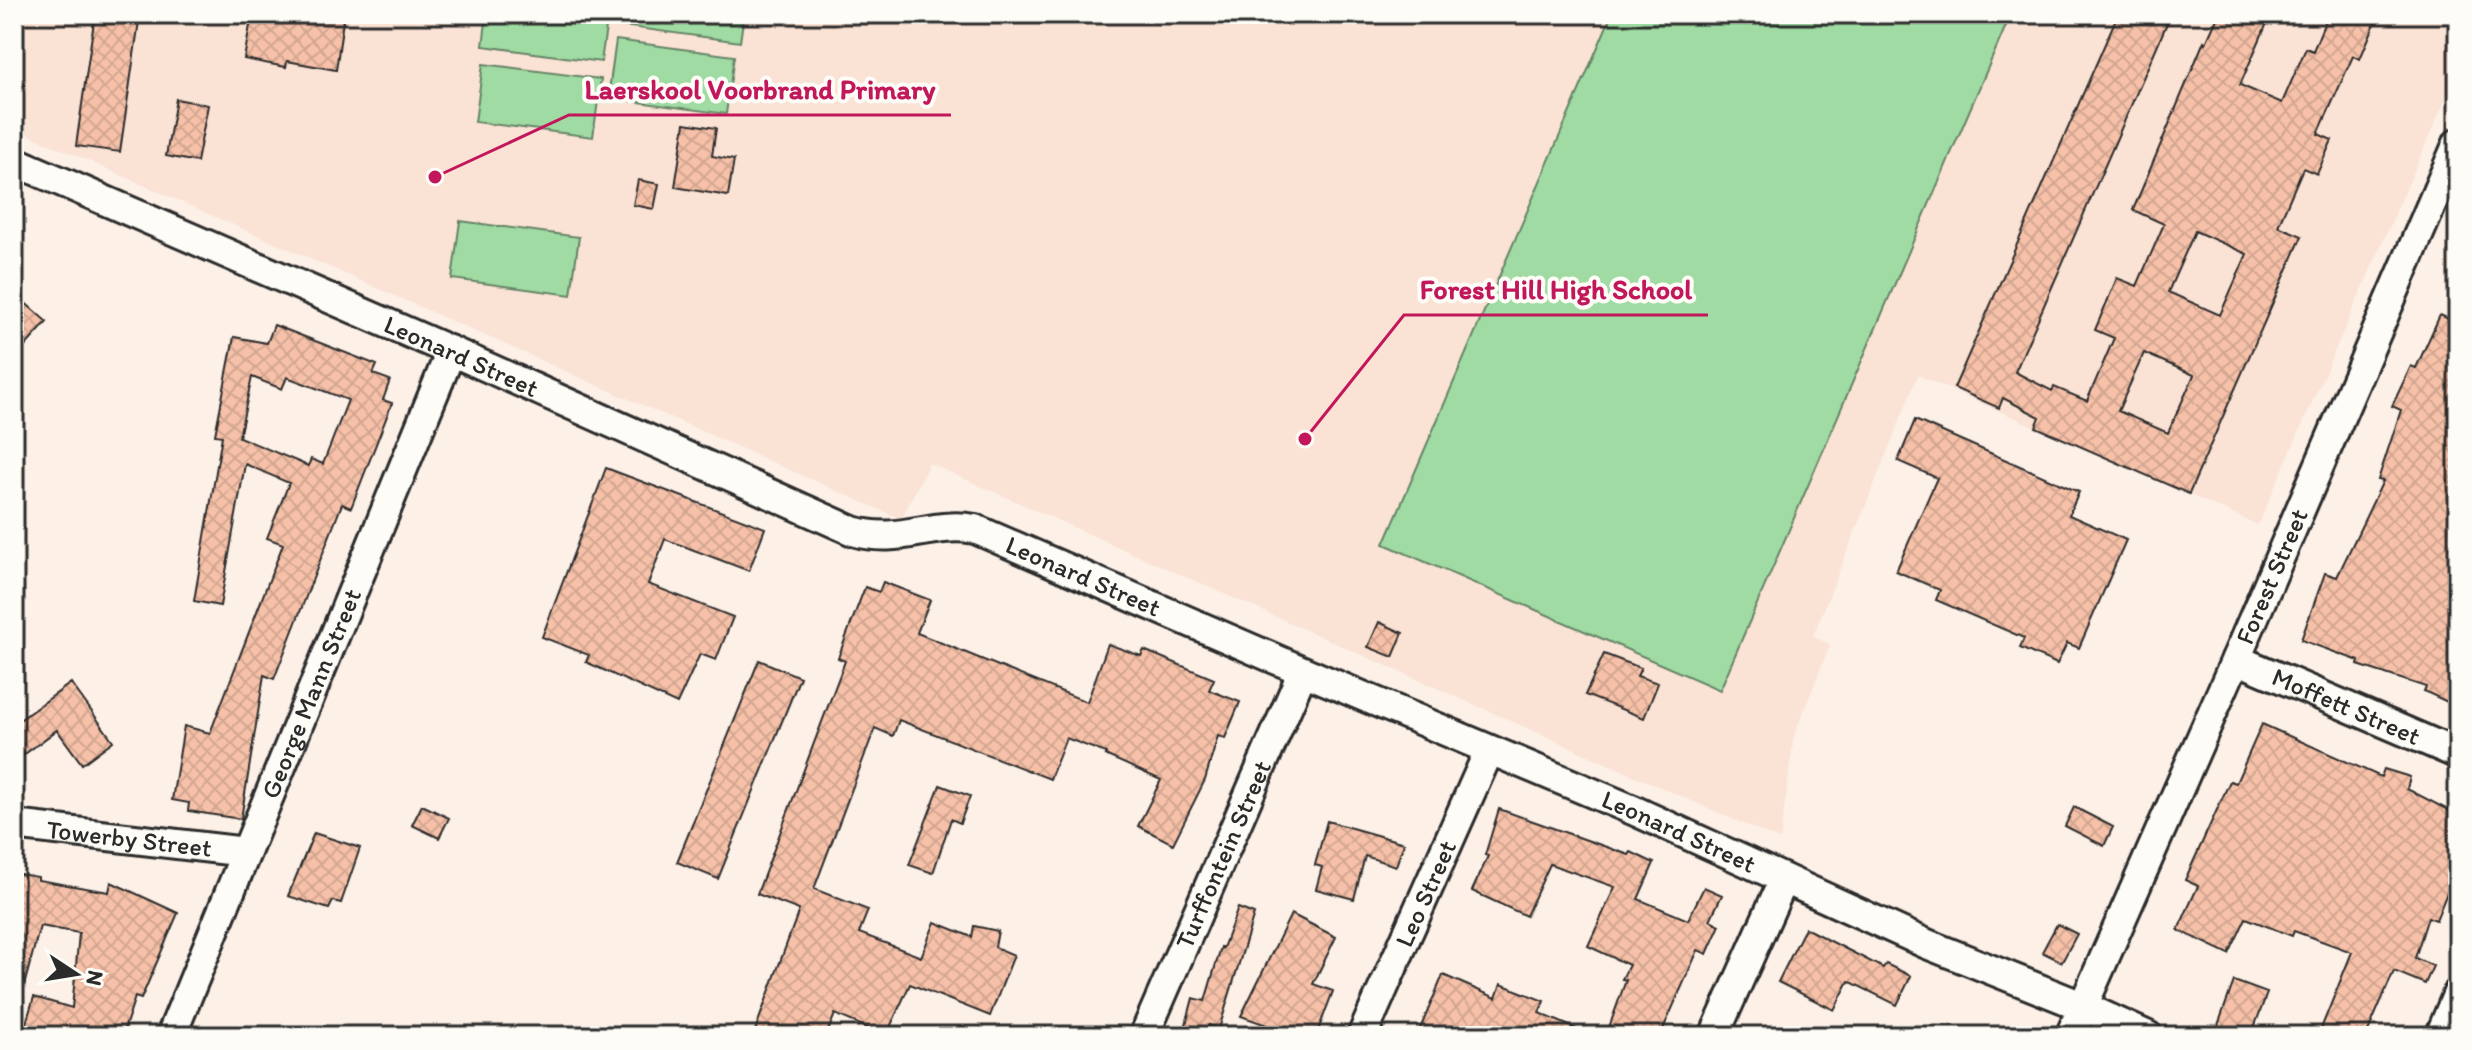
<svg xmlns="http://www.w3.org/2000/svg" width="2472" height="1050" font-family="Itim,sans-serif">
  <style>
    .built { fill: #fae2d4 }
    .pitch { fill: #9fdba2; stroke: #658366; stroke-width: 2 }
    .building { fill: url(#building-cross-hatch); stroke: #2b2b2b; stroke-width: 2; fill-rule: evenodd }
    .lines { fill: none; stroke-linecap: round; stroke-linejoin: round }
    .street-casing { stroke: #2b2b2b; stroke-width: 34 }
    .street { stroke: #fdfcf7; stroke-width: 28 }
    .labels { text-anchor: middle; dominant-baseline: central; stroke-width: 8; stroke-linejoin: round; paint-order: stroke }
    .street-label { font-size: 26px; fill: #2b2b2b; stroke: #fdfcf7 }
    .leader { fill: none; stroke: #c2185b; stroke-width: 3 }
    .callout-dot { fill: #c2185b; stroke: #fdfcf7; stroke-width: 3 }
    .callout-label { font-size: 28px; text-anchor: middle; font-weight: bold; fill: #c2185b; stroke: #fdfcf7; stroke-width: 8; stroke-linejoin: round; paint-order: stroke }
  </style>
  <defs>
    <pattern id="building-cross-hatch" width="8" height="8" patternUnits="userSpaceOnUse" patternTransform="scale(2)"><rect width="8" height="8" fill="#f6c1a8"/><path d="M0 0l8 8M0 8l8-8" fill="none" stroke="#d3a691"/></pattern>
  </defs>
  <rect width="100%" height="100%" fill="#fcf0e7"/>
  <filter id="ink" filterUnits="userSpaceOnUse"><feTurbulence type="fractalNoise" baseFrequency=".0125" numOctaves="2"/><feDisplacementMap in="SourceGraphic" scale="16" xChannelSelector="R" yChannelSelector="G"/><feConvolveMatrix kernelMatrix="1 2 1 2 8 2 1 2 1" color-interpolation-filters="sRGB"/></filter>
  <g filter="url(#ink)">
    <!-- built -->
    <path class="built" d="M14 14H2458V71L2258 525 1918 375 1813 636 1830 645 1794 735 1780 840 929 463 901 519 14 128Z"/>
    <!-- pitch -->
    <path class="pitch" d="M487 14H608L601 62 483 46Z
      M623 14H744L740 42 622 26Z
      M1612 14H2011L1720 690 1384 544Z
      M616 40 734 56 726 114 608 98Z
      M483 64 601 79 593 137 475 122Z
      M460 221 579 237 571 295 452 279Z"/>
    <!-- building -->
    <path class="building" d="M95 14H140L120 152 76 146Z
      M252 14H344L336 70 287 61 286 67 244 59Z
      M2118 14H2171L2015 372 2052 391 2054 387 2087 401 2114 338 2095 330 2117 278 2137 286 2164 224 2133 210 2204 41 2206 43 2219 14H2271L2240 85 2282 103 2306 48 2313 51 2328 14H2379L2360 59 2353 56 2318 134 2332 140 2317 174 2303 168 2278 226 2302 236 2189 494 2036 427 2040 417 2003 398 1999 408 1954 388ZM2195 231 2247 254 2220 315 2168 292ZM2144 353 2194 375 2168 433 2118 411Z
      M176 99 208 105 197 162 166 156Z
      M685 123 716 128 712 156 734 160 728 196 675 187Z
      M638 180 659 184 654 209 633 205Z
      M14 293 47 322 14 359Z
      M2440 315 2458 323V707L2424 691 2426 687 2358 665 2359 661 2301 640 2325 573 2337 577 2383 481 2378 480 2401 410 2392 406 2411 366 2416 368Z
      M274 325 377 365 373 374 390 380 383 400 392 403 351 508 342 504 274 679 264 675 241 819 188 811 189 803 172 800 184 726 210 733 283 544 267 538 289 483 245 464 220 606 194 601 222 436 215 435 234 337 267 343ZM252 377 282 389 287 377 348 400 323 464 311 459 308 466 239 437Z
      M1915 420 2079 492 2069 515 2126 540 2079 648 2067 643 2057 664 2020 648 2024 638 1936 600 1940 590 1896 571 1937 478 1898 461Z
      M606 468 765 528 749 571 665 539 648 584 733 617 716 660 700 654 677 704 586 662 589 655 542 637Z
      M883 582 930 600 917 633 1087 702 1108 644 1141 656 1144 650 1214 679 1209 690 1240 702 1225 738 1218 736 1205 780 1173 844 1138 826 1161 780 1105 755 1106 753 1066 738 1050 779 899 720 893 736 875 728 814 889 868 910 859 933 921 957 935 922 972 937 974 926 998 931 995 947 1014 955 990 1016 910 984 886 1036 835 1014 826 1036H753L799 910 757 894 845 661 838 658 865 587 879 592Z
      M1379 622 1403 633 1393 657 1368 647Z
      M1604 654 1641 668 1637 676 1658 683 1644 718 1585 695Z
      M759 660 800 677 718 879 677 862Z
      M71 683 113 741 82 764 57 730 22 756 14 745V724Z
      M2262 724 2381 777 2384 769 2410 777 2407 789 2458 815V865L2436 920 2428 917 2415 958 2433 966 2425 984 2394 971 2366 1036H2318L2352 952 2294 931 2292 936 2246 918 2229 954 2178 930 2198 886 2185 880 2230 781 2236 783Z
      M940 785 970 796 960 823 951 819 933 873 909 865Z
      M422 805 449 818 439 838 412 825Z
      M2074 807 2113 827 2104 846 2065 826Z
      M1499 809 1629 855 1631 852 1654 863 1638 899 1688 920 1704 887 1722 895 1710 920 1720 925 1707 954 1698 950 1660 1036H1606L1626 980 1622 979 1629 965 1588 946 1615 887 1550 864 1526 916 1472 891 1488 856 1485 855Z
      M1327 821 1404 843 1396 866 1365 856 1354 899 1316 889 1322 867 1315 865Z
      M314 833 360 848 341 903 333 901 329 909 288 896Z
      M14 873 38 877V880L109 892 111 882 178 913 141 999 135 997 122 1036H22L34 997 72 1008 79 933 40 926 21 997 14 996Z
      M1238 908 1254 914 1219 1029 1209 1025 1206 1036H1183L1193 998 1205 1001 1221 947 1223 948Z
      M1291 914 1336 937 1313 984 1333 991 1316 1036H1297L1241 1016Z
      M2057 924 2077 934 2062 962 2042 952Z
      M1805 928 1883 968 1886 964 1911 976 1897 1005 1849 981 1834 1010 1778 982Z
      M1443 975 1496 998 1501 984 1544 1001 1539 1013 1593 1036H1417Z
      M2234 981 2267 993 2251 1036H2237L2217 1028Z"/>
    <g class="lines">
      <defs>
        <g id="street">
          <path id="s1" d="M14 161 451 351 853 531C900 545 931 521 975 529L1303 671 1633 810 1927 944 2082 1006 2148 1036"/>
          <path id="s2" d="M2236 659 2458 754"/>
          <path id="s3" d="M14 825 246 852"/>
          <path id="s4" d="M171 1036 451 351"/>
          <path id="s5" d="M1144 1036 1303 671"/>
          <path id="s6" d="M1362 1036 1489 751"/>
          <path d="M1714 1036 1784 879"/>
          <path id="s7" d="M2070 1036 2236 659 2458 143"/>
          <path d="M2440 1036 2458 993"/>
        </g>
      </defs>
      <!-- street casing -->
      <use href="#street" class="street-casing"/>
      <!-- street -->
      <use href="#street" class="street"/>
    </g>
  </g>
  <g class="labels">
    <!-- street labels -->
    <g class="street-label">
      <text stroke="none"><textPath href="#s1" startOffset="488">Leonard Street</textPath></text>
      <text stroke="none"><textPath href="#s7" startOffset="502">Forest Street</textPath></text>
      <text stroke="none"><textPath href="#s1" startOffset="1158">Leonard Street</textPath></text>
      <text stroke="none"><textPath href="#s4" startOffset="370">George Mann Street</textPath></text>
      <text stroke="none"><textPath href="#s2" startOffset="120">Moffett Street</textPath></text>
      <text stroke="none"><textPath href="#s1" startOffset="1806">Leonard Street</textPath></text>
      <text stroke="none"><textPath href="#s3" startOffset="116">Towerby Street</textPath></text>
      <text stroke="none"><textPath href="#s5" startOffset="198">Turffontein Street</textPath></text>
      <text stroke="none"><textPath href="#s6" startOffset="156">Leo Street</textPath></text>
    </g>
  </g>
  <!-- callouts -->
  <path class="leader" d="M435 177L569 115H951M1305 439L1404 315H1708"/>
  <g class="callout-dot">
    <circle cx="435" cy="177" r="8"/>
    <circle cx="1305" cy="439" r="8"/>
  </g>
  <g class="callout-label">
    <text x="760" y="99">Laerskool Voorbrand Primary</text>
    <text x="1556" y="299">Forest Hill High School</text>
  </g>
  <!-- margin -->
  <rect width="2472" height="1050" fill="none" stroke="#fdfcf7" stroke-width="48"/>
  <rect x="24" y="24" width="2424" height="1002" fill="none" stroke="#2b2b2b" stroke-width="3" filter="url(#ink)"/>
  <!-- north arrow -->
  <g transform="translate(76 974) rotate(102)" stroke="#fdfcf7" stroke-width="6" paint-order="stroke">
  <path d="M0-6L14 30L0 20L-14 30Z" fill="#2b2b2b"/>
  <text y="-12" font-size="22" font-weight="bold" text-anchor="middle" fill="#2b2b2b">N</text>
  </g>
</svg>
